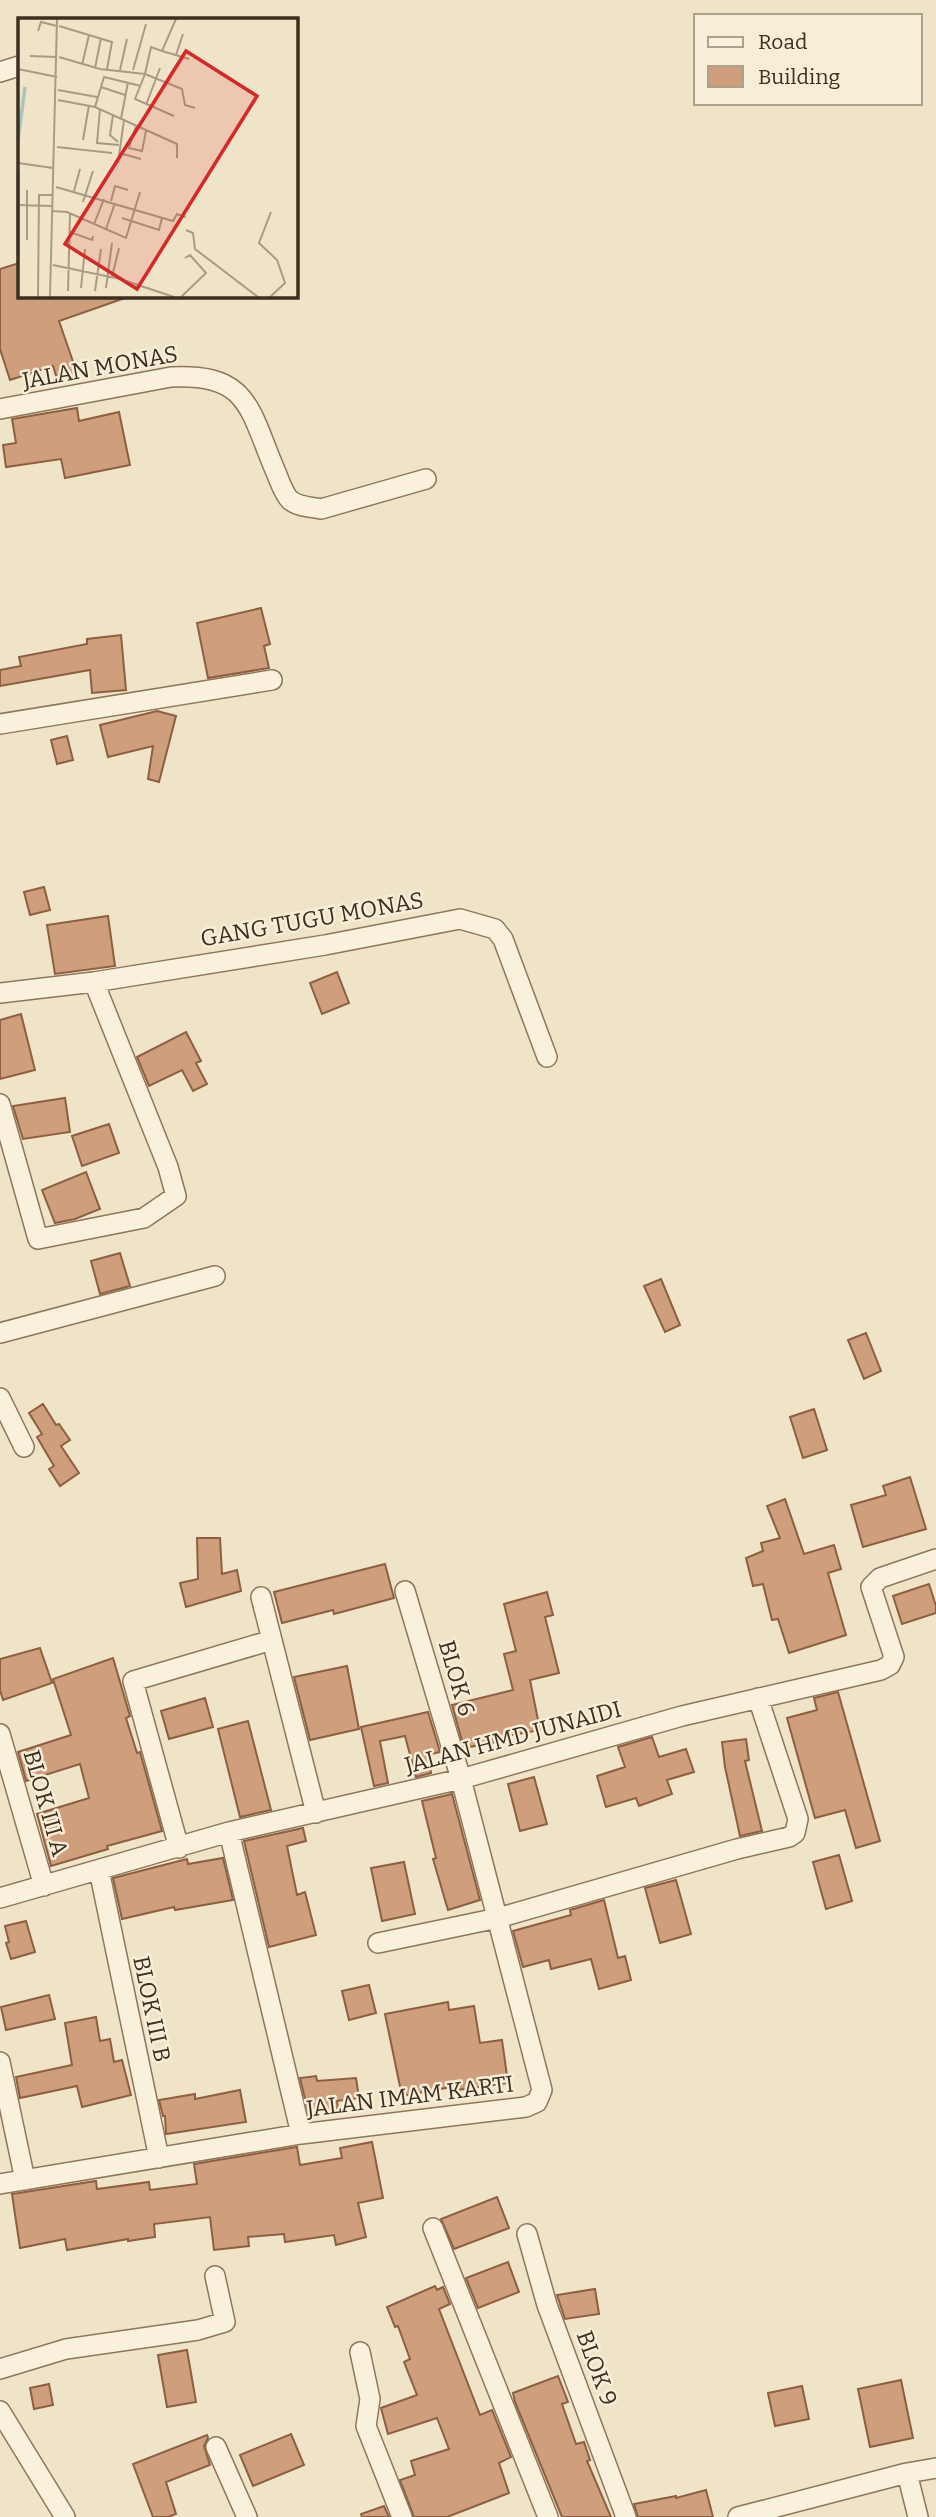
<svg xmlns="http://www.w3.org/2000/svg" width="936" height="2517" font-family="Bitter,serif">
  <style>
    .building { fill: #cf9f7d; stroke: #8d5f41; stroke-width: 2 }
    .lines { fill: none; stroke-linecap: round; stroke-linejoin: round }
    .minor-casing { stroke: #8d765c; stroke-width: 22 }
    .minor { stroke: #faf1dc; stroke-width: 19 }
    .labels { text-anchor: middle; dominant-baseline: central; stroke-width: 5; stroke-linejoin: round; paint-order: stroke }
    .street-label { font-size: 23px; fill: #3d2e20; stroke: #f7eed8 }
    .inset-river { fill: none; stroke: #a9c4bc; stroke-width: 3.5 }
    .inset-road { fill: none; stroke: #a89b85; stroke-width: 2 }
    .view { fill: #d62828; fill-opacity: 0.15; stroke: #d62828; stroke-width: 3.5 }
    .inset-edge { fill: none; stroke: #3d2e20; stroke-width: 3.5 }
  </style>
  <rect width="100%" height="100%" fill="#f0e4c8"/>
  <!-- building -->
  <path class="building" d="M19 263V296H125V298L59 321 78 376 58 382 53 366 10 380 0 349V269Z
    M77 408 79 421 119 412 130 465 65 478 61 459 6 467 3 445 16 443 12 419Z
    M261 608 270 644 264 646 269 668 208 678 197 623Z
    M121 635 126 690 92 693 90 670 0 686V670L21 666 19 657 87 644V639Z
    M157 711 176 716 159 782 148 779 153 746 108 757 100 725Z
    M67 736 73 760 57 764 51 740Z
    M44 887 50 910 30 915 24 892Z
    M108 916 115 966 55 974 47 925Z
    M337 972 349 1003 322 1014 310 983Z
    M21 1014 35 1070 0 1079V1020Z
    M186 1032 201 1061 196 1063 207 1084 193 1091 182 1070 149 1086 137 1057Z
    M65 1098 70 1132 23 1139 13 1106Z
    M109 1124 119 1153 82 1166 72 1136Z
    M86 1172 100 1209 75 1219 55 1223 42 1190Z
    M120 1253 130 1286 100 1294 91 1261Z
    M661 1279 680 1325 665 1332 644 1286Z
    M866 1333 881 1371 864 1379 848 1340Z
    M43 1404 56 1425 59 1424 70 1440 61 1446 79 1473 60 1486 49 1469 54 1466 37 1437 42 1434 29 1413Z
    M814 1409 827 1450 803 1458 790 1417Z
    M910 1477 926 1529 863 1547 851 1505 886 1495 883 1486Z
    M785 1499 804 1554 834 1545 841 1569 828 1573 846 1635 789 1653 778 1619 772 1620 763 1584 753 1586 746 1558 763 1551 761 1543 780 1538 767 1506Z
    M197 1538H220L222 1574 237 1570 241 1591 186 1607 180 1583 198 1579Z
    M385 1564 394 1598 334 1614 333 1610 282 1623 274 1592Z
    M929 1584 936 1606V1613L902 1624 893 1596Z
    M547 1592 553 1615 545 1617 559 1673 530 1680 540 1730 501 1737 502 1741 464 1748 452 1705 513 1690 504 1654 516 1651 504 1604Z
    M40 1648 52 1683 3 1700 0 1690V1659Z
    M113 1658 130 1716 126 1718 137 1753 140 1752 162 1831 107 1846 108 1849 51 1866 37 1814 89 1798 80 1764 26 1781 18 1752 71 1735 53 1679Z
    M347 1666 359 1729 310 1740 294 1677Z
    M838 1692 880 1841 856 1848 845 1810 815 1818 787 1718 817 1710 814 1698Z
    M205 1698 213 1727 169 1739 161 1711Z
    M428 1712 440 1752 431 1754 432 1759 429 1760 431 1773 416 1777 405 1736 380 1741 388 1783 374 1786 361 1727Z
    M248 1721 271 1810 240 1817 218 1729Z
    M652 1737 659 1757 686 1749 694 1772 667 1780 672 1794 639 1806 636 1798 606 1807 597 1776 625 1767 618 1747Z
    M746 1739 749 1760 745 1761 762 1831 740 1836 725 1767 722 1742Z
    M534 1777 547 1824 520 1831 508 1784Z
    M452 1794 480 1900 448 1910 433 1859 436 1858 422 1801Z
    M303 1828 306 1841 287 1846 297 1895 305 1892 316 1935 269 1947 244 1841Z
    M839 1855 852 1901 826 1909 813 1862Z
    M223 1858 233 1900 175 1910 174 1907 122 1919 113 1878 187 1859 188 1864Z
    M404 1862 415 1914 382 1921 371 1868Z
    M676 1880 691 1934 660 1943 645 1888Z
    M604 1900 618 1958 625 1956 631 1980 599 1989 591 1959 551 1969 549 1960 523 1967 513 1931 571 1915 570 1910Z
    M26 1921 35 1952 11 1959 6 1943 9 1942 5 1926Z
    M369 1985 376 2013 349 2020 342 1991Z
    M49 1995 55 2019 6 2030 1 2007Z
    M448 2002 449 2010 474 2006 480 2043 502 2040 508 2083 457 2090V2086L402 2096 385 2014Z
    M96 2017 100 2041 110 2039 114 2062 122 2060 131 2095 82 2107 77 2086 20 2098 16 2077 72 2065 65 2023Z
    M316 2076 317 2081 356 2078 359 2098 337 2101 338 2108 309 2116 300 2078Z
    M240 2090 246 2122 166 2134 165 2116H163L159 2100 195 2094V2099Z
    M372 2142 383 2198 358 2203 366 2237 336 2245 334 2235 285 2242 284 2234 248 2237 249 2246 214 2250 210 2217 154 2224 155 2237 128 2241V2239L67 2250 65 2239 20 2248 12 2194 96 2181 97 2189 149 2182 150 2190 197 2184 194 2164 297 2147 300 2165 342 2158 340 2148Z
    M497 2197 509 2228 454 2249 441 2219Z
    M508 2262 519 2292 478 2308 466 2278Z
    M435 2286 437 2290 443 2287 450 2304 439 2309 480 2415 492 2410 511 2457 499 2463 509 2493 447 2517H414L400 2480 415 2475 411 2461 449 2449 437 2418 388 2434 381 2408 417 2395 404 2362 410 2359 398 2326 395 2327 387 2307Z
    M595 2289 599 2314 565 2319 557 2295Z
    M187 2350 196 2402 167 2407 158 2355Z
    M558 2376 568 2402 562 2404 576 2444 584 2442 590 2460 587 2461 611 2517H562L515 2402 513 2393Z
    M901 2380 913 2438 870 2447 858 2389Z
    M49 2384 53 2405 34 2409 30 2388Z
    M802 2386 809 2419 775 2426 768 2393Z
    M291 2434 304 2465 253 2486 240 2455Z
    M207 2435 208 2438 204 2446 210 2465 166 2482 176 2514 168 2517H153L133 2464Z
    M706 2490 713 2517H638L634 2504 676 2496V2498Z
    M384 2506 389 2517H362L361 2514Z"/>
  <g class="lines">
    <defs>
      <path id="minor" d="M0 72 19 66
        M0 409 171 377C249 373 249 409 275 470 279 479 283 493 290 500 298 507 312 507 321 509L426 479
        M0 724 272 680
        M0 993 94 982 325 945 460 919 495 929 503 939 547 1057
        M0 1104 38 1239 144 1218 176 1196 168 1167 94 982
        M0 1333 215 1276
        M0 1398 24 1447
        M261 1597 316 1813
        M0 1734 44 1886
        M229 1832 301 2134
        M179 1848 133 1681 272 1640
        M99 1870 159 2158
        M0 1898 229 1832 461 1779 682 1716 881 1670 890 1665 894 1657 871 1587 880 1578 936 1559
        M378 1943 498 1918 737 1849 789 1837 795 1833 798 1819 758 1698
        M0 2062 25 2180
        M0 2184 301 2134 526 2107 537 2102 542 2090 461 1779 405 1591
        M433 2228 548 2517
        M527 2234 547 2305 626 2517
        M360 2352 370 2399 366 2426 402 2517
        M0 2369 66 2349 198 2330 225 2322 215 2276
        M0 2411 65 2517
        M216 2447 247 2517
        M907 2473 918 2517
        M738 2517 907 2473 936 2468"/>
    </defs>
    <!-- minor casing -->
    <use href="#minor" class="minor-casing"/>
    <!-- minor -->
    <use href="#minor" class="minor"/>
  </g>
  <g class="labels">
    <!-- street labels -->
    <g class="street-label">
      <text transform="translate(100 367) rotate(-10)">JALAN MONAS</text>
      <text transform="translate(312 919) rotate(-10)">GANG TUGU MONAS</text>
      <text transform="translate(457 1678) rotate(74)">BLOK 6</text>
      <text transform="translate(513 1737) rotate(-15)">JALAN HMD JUNAIDI</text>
      <text transform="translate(46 1803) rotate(74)">BLOK III A</text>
      <text transform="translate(152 2009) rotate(78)">BLOK III B</text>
      <text transform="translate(410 2096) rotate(-7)">JALAN IMAM KARTI</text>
      <text transform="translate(597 2368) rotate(70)">BLOK 9</text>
    </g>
  </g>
  <!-- overview -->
  <g transform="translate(18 18)">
    <rect width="280" height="280" fill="#f0e4c8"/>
    <path class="inset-river" d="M0 122 7 69M0 153V238"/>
    <path class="inset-road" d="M41 8 94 24 89 51M20 13 23 4 39 8M144 33 171 41M158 37 165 16M12 38 38 39M41 39 82 51 127 56 164 71 167 87 177 90M64 47 71 17M77 50 83 20M0 51 39 59M102 52 109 21M115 52 128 6M127 56 133 29 144 33 158 1M127 56 117 81 156 98M83 69 107 77M40 72 79 79M40 82 77 89 159 126V140M128 87 142 50M77 89 86 59 123 68M82 91 79 125 101 127M95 97 92 117 100 124M103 101 110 64M118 108 111 130 124 133 128 113M65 122 71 87M39 129 94 135M101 135 123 141M0 145 35 150M100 145 106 102M38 169 155 203 159 196 168 199M56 173 62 151M93 183 97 168 110 172M65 184 75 153M0 187 34 188M35 193 49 194 108 220 122 174M104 200 141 212 144 200M76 206 86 181M88 211 97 185M168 212 175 215 177 231 240 279M52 214 74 222 75 218M9 222V172M35 247 102 261 156 279M94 259 101 230M63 270 67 231M88 270 94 225M50 273 52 196M77 273 83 231M20 279 21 177H35M32 279 39 1M163 279 188 255 172 237 167 240M252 279 267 265 259 242 241 225 253 194"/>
    <path class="view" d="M168 33 239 78 119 271 47 226Z"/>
    <rect width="280" height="280" class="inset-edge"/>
  </g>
  <!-- legend -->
  <rect x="694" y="14" width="228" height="91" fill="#f7eed8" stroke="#ada18e" stroke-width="2"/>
  <rect x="708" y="37" width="35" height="10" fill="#faf1dc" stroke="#ada18e" stroke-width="2"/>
  <text x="758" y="49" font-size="21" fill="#3d2e20">Road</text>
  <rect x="708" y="66" width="35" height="21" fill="#cf9f7d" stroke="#ada18e" stroke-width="2"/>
  <text x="758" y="84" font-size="21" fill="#3d2e20">Building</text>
</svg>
